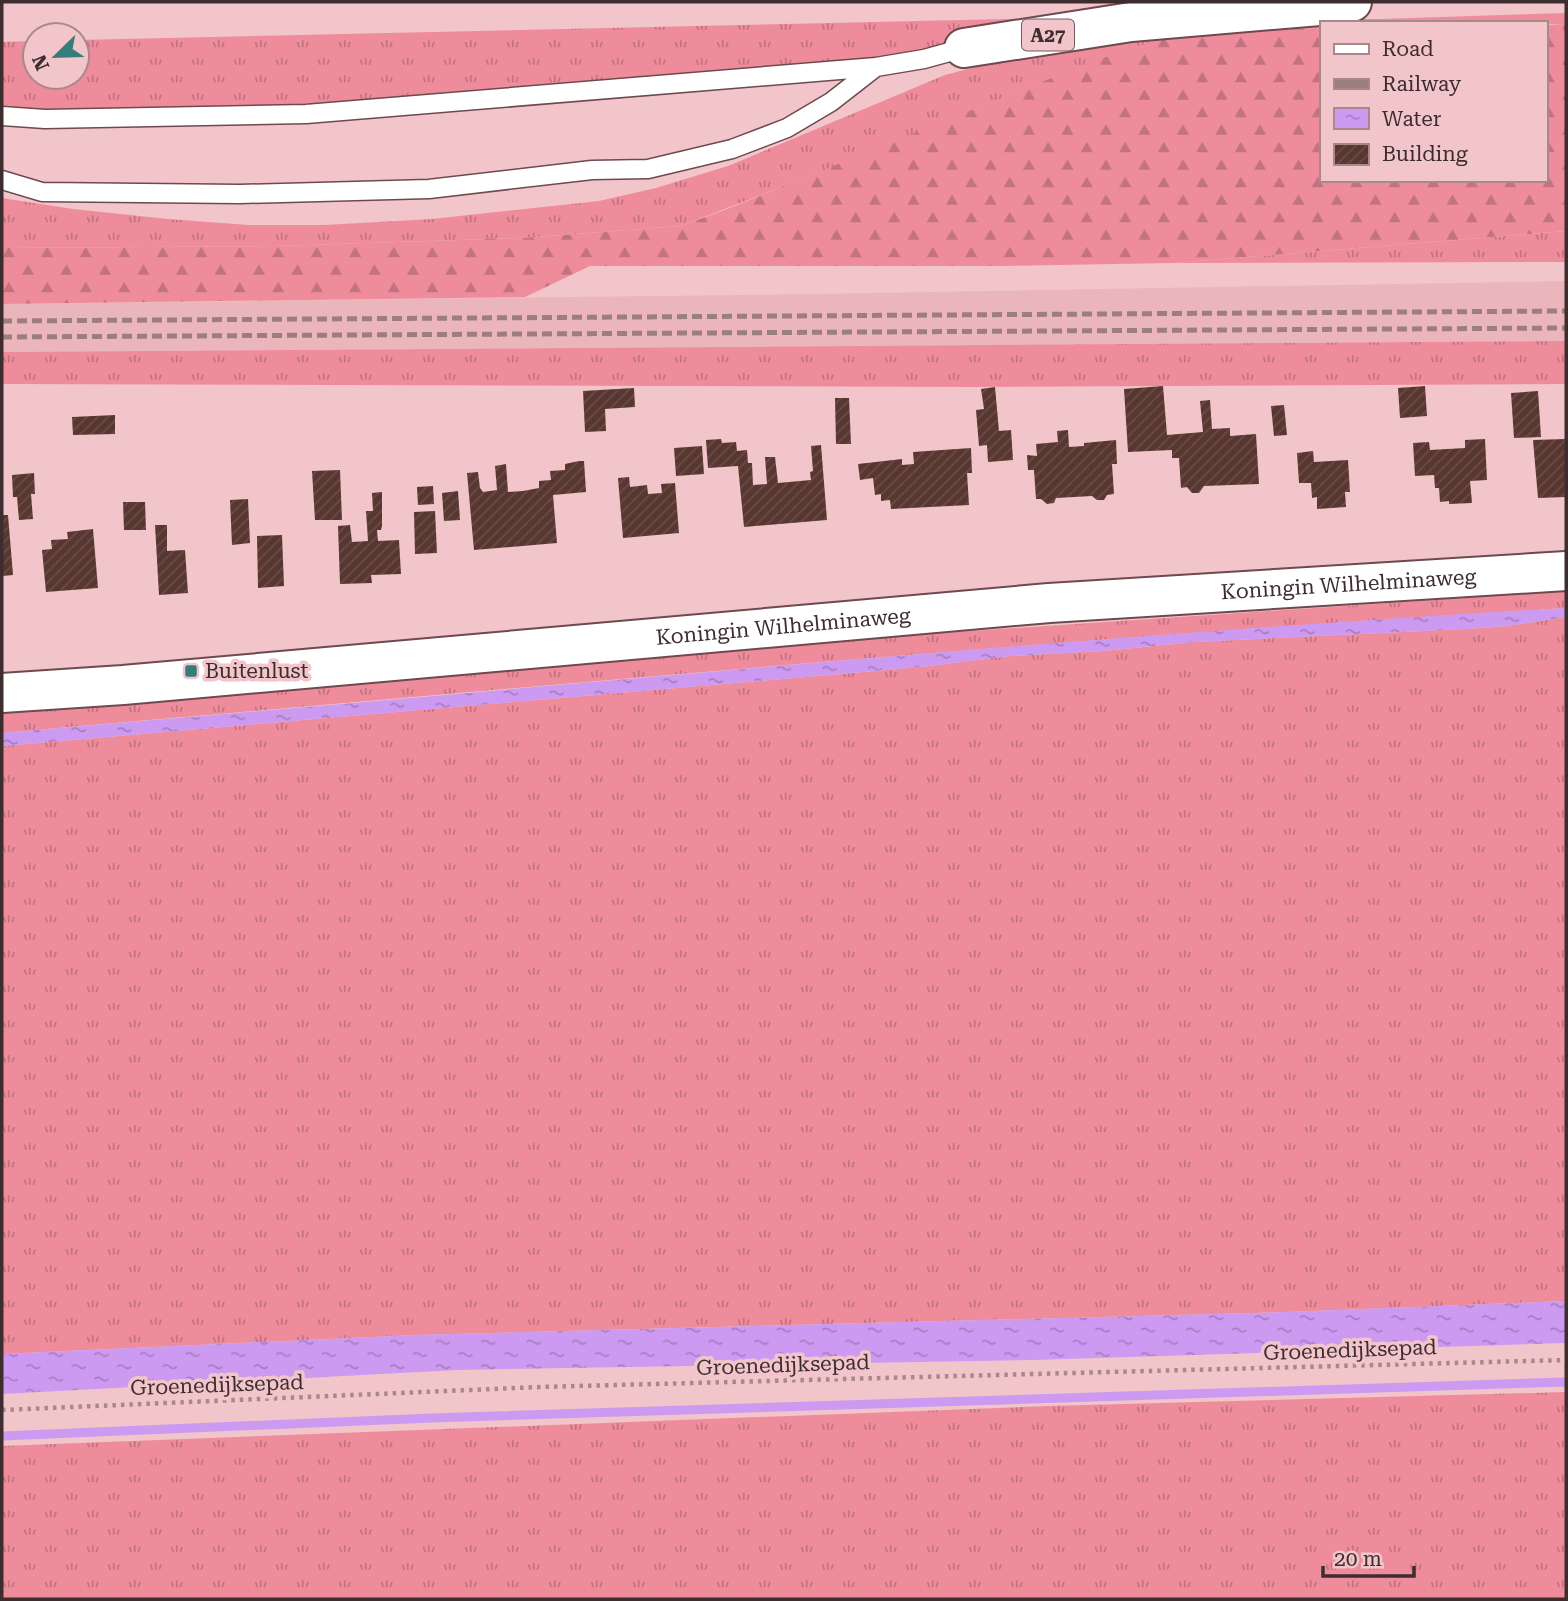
<svg xmlns="http://www.w3.org/2000/svg" width="1568" height="1601" font-family="'Roboto Serif',serif">
  <style>
    .built { fill: #eab6bc }
    .grass { fill: url(#grass-tufts) }
    .forest { fill: url(#forest-firs) }
    .water { fill: url(#water-ripples) }
    .lines { fill: none; stroke-linecap: round; stroke-linejoin: round }
    .stream { stroke: #cc9af0; stroke-width: 9 }
    .building { fill: url(#building-hatch) }
    .lane-casing { stroke: #6e494e; stroke-width: 21 }
    .secondary-casing { stroke: #6e494e; stroke-width: 42 }
    .highway-casing { stroke: #6e494e; stroke-width: 42 }
    .path { stroke: #a9888c; stroke-width: 4.5; stroke-dasharray: 3.5 5; stroke-linecap: butt }
    .lane { stroke: #fff; stroke-width: 18 }
    .secondary { stroke: #fff; stroke-width: 38 }
    .highway { stroke: #fff; stroke-width: 38 }
    .rail { stroke: #9c7d80; stroke-width: 5; stroke-dasharray: 10 5; stroke-linecap: butt }
    .poi-dot { fill: #357d79; stroke: #f1c5ca; stroke-width: 2.5 }
    .labels { text-anchor: middle; dominant-baseline: central; stroke-width: 7; stroke-linejoin: round; paint-order: stroke }
    .shield { fill: #f1c5ca; stroke: #745b5e; stroke-width: 2 }
    .shield-label { font-size: 19px; font-weight: bold; fill: #3e2d2f }
    .street-label { font-size: 21px; fill: #3e2d2f; stroke: #f1c5ca }
    .poi-label { font-size: 21px; fill: #3e2d2f; stroke: #f1c5ca; text-anchor: start }
  </style>
  <defs>
    <pattern id="grass-tufts" width="24" height="20" patternUnits="userSpaceOnUse" patternTransform="scale(1.75)"><rect width="24" height="20" fill="#ef8c9c"/><path d="M3 7l-1-3M5 7V3M7 7l1-3M15 17l-1-3M17 17v-4M19 17l1-3" fill="none" stroke="#c37380"/></pattern>
    <pattern id="forest-firs" width="22" height="20" patternUnits="userSpaceOnUse" patternTransform="scale(1.75)"><rect width="22" height="20" fill="#ef8c9c"/><path d="M5 1l3.5 6h-7zM16 11l3.5 6h-7z" fill="#c37380"/></pattern>
    <pattern id="water-ripples" width="26" height="14" patternUnits="userSpaceOnUse" patternTransform="scale(1.75)"><rect width="26" height="14" fill="#cc9af0"/><path d="M2 4q2-2 4 0t4 0M15 11q2-2 4 0t4 0" fill="none" stroke="#a77ec3"/></pattern>
    <pattern id="building-hatch" width="6" height="6" patternUnits="userSpaceOnUse" patternTransform="scale(1.75)"><rect width="6" height="6" fill="#593731"/><path d="M-1 1l2-2M0 6l6-6M5 7l2-2" fill="none" stroke="#694c47"/></pattern>
  </defs>
  <rect width="100%" height="100%" fill="#f1c5ca"/>
  <!-- built -->
  <path class="built" d="M1566 281V341L2 352V304L819 294Z"/>
  <!-- grass -->
  <path class="grass" d="M1566 13V24L1321 23V28L1229 31 1054 77 882 148 681 226 521 238 276 246 2 248V198L73 209 168 219 249 225H324L432 219 599 201 656 188 728 166 945 75 1056 46 1295 19H1379Z
    M1055 18 910 52 834 65 449 100 271 107 86 110 2 109V42L35 41V77H77V40Z
    M1566 231V262L1175 263Z
    M1566 341V384L973 387 2 384V352Z
    M1566 591V608C1044 639 523 688 2 733V711L911 635Z
    M1566 617V1301L1288 1312 416 1335 2 1354V746L921 667 1010 656 1103 651 1194 642 1466 629 1507 626Z
    M1566 1392V1599H2V1446L1048 1406Z"/>
  <!-- forest -->
  <path class="forest" d="M1566 24V231L1175 263 997 266H590L525 297 2 304V248L276 246 521 238 681 226 727 209 1054 77C1090 64 1128 46 1166 39 1216 28 1270 30 1321 28V180H1545V25Z"/>
  <!-- water -->
  <path class="water" d="M1566 608V617L1507 626 1466 629 1194 642 1103 651 1010 656 921 667 2 746V733L129 722C608 682 1086 635 1566 608Z
    M1566 1301V1343L1034 1360 457 1370 2 1394V1354L416 1335 1288 1312Z"/>
  <g class="lines">
    <!-- stream -->
    <path class="stream" d="M2 1436 432 1418 1566 1382"/>
  </g>
  <!-- building -->
  <path class="building" d="M1163 386 1167 435 1203 432 1200 401 1210 400 1212 429 1230 428V436L1256 434 1259 484 1204 486 1199 493H1192L1187 487 1181 488 1179 458H1172V450L1128 452 1124 389Z
    M1425 386 1427 416 1400 418 1398 388Z
    M995 387 999 431 1011 430 1013 460 988 462 987 445 979 446 976 410 984 409 981 389Z
    M634 388 635 407 605 409 606 431 585 432 583 391Z
    M1538 391 1541 437 1514 438 1511 393Z
    M835 398H849L851 444H836Z
    M1284 405 1287 435 1274 436 1271 406Z
    M115 415V434L73 435 72 417Z
    M1068 430 1069 447 1084 446V443L1116 440 1117 464H1112L1114 494 1107 495 1104 500H1097L1092 496 1056 498 1054 503 1047 504 1041 499H1036L1034 470H1028L1027 455 1037 456 1036 444 1058 442 1057 431Z
    M721 439 722 443 736 442 737 451 747 450 748 463H752L753 485 767 484 765 457H775L778 483 811 480 810 472 813 471 811 446 821 445 827 520 744 527 738 466 708 468 706 440Z
    M1485 439 1487 480 1470 481 1472 503 1449 504V501L1440 502 1439 488H1435L1434 475 1415 476 1413 443 1429 442 1430 450 1465 448V440Z
    M1566 439V497L1538 498 1533 440Z
    M702 446 704 474 676 476 674 448Z
    M971 448 972 473H967L969 505 891 509 890 500 881 501V494L875 495 873 478 860 480 858 464 902 459V465L914 464 913 452Z
    M1313 451 1314 462 1348 460 1350 492H1345L1346 507 1317 509V497L1312 498 1311 483H1299L1297 453Z
    M579 461H584L586 492 553 495 557 543 474 550 467 473 478 472 480 488 483 492 497 490 495 466 506 464 508 492 523 491 539 488V481L551 480 550 471 565 470V464Z
    M340 470 342 520H315L312 471Z
    M34 473 35 494H31L33 519 19 520 17 497H13L12 475Z
    M629 477 630 487 647 485 648 494 662 493 661 484 675 483 679 533 623 538 618 478Z
    M433 486 434 504 418 505 417 487Z
    M458 491 460 520 444 521 442 493Z
    M382 492V526L381 530H377L378 541 399 540 401 574 371 575 372 583 340 584 338 526 350 525 352 542 368 541 366 511H373L372 493Z
    M248 499 250 543 232 545 230 500Z
    M123 502H145L146 530H124Z
    M435 511 437 553 415 554 414 512Z
    M2 515H8L13 575 2 576Z
    M155 525H167V551L185 550 188 593 159 595Z
    M93 529 98 588 46 592 42 550 52 549 51 540 68 539 67 532Z
    M282 535 284 586 258 588 257 536Z"/>
  <g class="lines">
    <defs>
      <path id="lane" d="M2 116 45 119 306 114 876 67 924 59 964 48
        M2 180 42 192 240 194 429 189 592 170 648 169 732 149 787 128 831 102 876 67"/>
      <g id="secondary">
        <path id="s1" d="M2 693 123 685 1049 603 1566 571"/>
      </g>
      <path id="highway" d="M964 48 1131 22 1343 4 1352 2"/>
    </defs>
    <!-- lane casing -->
    <use href="#lane" class="lane-casing"/>
    <!-- secondary casing -->
    <use href="#secondary" class="secondary-casing"/>
    <!-- highway casing -->
    <use href="#highway" class="highway-casing"/>
    <!-- path -->
    <path class="path" d="M2 1410 540 1387 1566 1360"/>
    <!-- lane -->
    <use href="#lane" class="lane"/>
    <!-- secondary -->
    <use href="#secondary" class="secondary"/>
    <!-- highway -->
    <use href="#highway" class="highway"/>
    <!-- rail -->
    <path class="rail" d="M2 321 1566 311
      M2 337 1566 328"/>
  </g>
  <!-- markers -->
  <rect class="poi-dot" x="184" y="664" width="14" height="14" rx="3.5"/>
  <g class="labels">
    <!-- shield labels -->
    <rect class="shield" x="1022" y="19.5" width="52" height="31" rx="5"/>
    <g class="shield-label">
      <text x="1048" y="35">A27</text>
    </g>
    <!-- street labels -->
    <g class="street-label">
      <text stroke="none"><textPath href="#s1" startOffset="1351">Koningin Wilhelminaweg</textPath></text>
      <text stroke="none"><textPath href="#s1" startOffset="784">Koningin Wilhelminaweg</textPath></text>
      <text transform="translate(1350 1350) rotate(-2)">Groenedijksepad</text>
      <text transform="translate(783 1365) rotate(-2)">Groenedijksepad</text>
      <text transform="translate(217 1385) rotate(-2)">Groenedijksepad</text>
    </g>
    <!-- poi labels -->
    <g class="poi-label">
      <text x="205" y="671">Buitenlust</text>
    </g>
  </g>
  <!-- border -->
  <rect width="1568" height="1601" fill="none" stroke="#3e2d2f" stroke-width="7"/>
  <!-- legend -->
  <rect x="1320" y="21" width="228" height="161" fill="#f1c5ca" stroke="#a9888c" stroke-width="2"/>
  <rect x="1334" y="44" width="35" height="10" fill="#ffffff" stroke="#a9888c" stroke-width="2"/>
  <text x="1382" y="56" font-size="21" fill="#3e2d2f">Road</text>
  <rect x="1334" y="79" width="35" height="10" fill="#9c7d80" stroke="#a9888c" stroke-width="2"/>
  <text x="1382" y="91" font-size="21" fill="#3e2d2f">Railway</text>
  <rect x="1334" y="108" width="35" height="21" fill="url(#water-ripples)" stroke="#a9888c" stroke-width="2"/>
  <text x="1382" y="126" font-size="21" fill="#3e2d2f">Water</text>
  <rect x="1334" y="144" width="35" height="21" fill="url(#building-hatch)" stroke="#a9888c" stroke-width="2"/>
  <text x="1382" y="161" font-size="21" fill="#3e2d2f">Building</text>
  <!-- north arrow -->
  <g transform="translate(56 56) rotate(247)"><circle r="33" fill="#f1c5ca" stroke="#a9888c" stroke-width="2"/>
  <path d="M0-5L12 26L0 18L-12 26Z" fill="#357d79"/>
  <text y="-10" font-size="19" font-weight="bold" text-anchor="middle" fill="#3e2d2f">N</text>
  </g>
  <!-- scale -->
  <path d="M1323 1566v10h91v-10" fill="none" stroke="#3e2d2f" stroke-width="3.5"/>
  <text x="1334" y="1566" font-size="21" fill="#3e2d2f" stroke="#f1c5ca" stroke-width="5" paint-order="stroke">20 m</text>
</svg>
